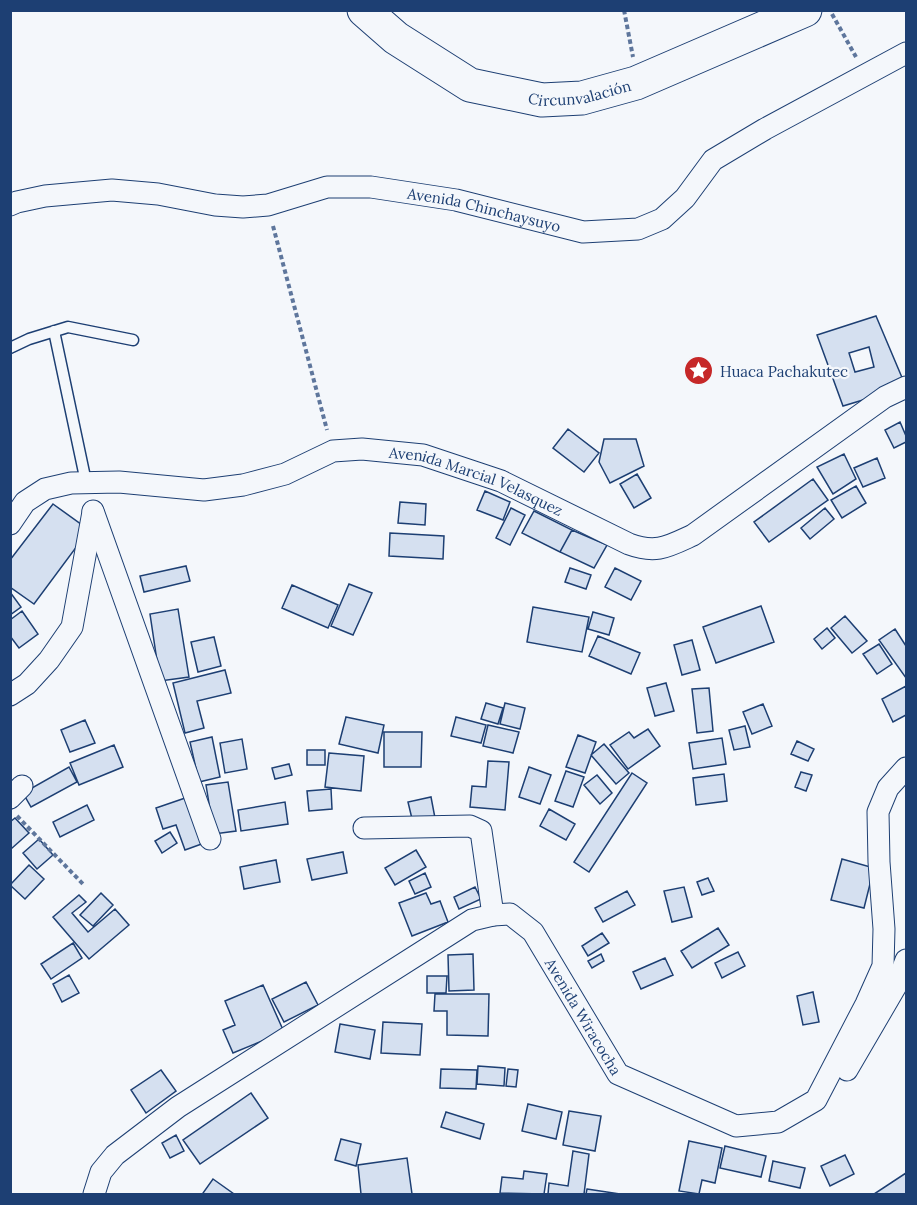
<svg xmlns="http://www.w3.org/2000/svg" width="917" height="1205" font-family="Lora,serif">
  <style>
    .building { fill: #d5e0f0; stroke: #1d3f73; stroke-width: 1.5; fill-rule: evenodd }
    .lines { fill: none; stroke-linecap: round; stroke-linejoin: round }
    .lane-casing { stroke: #1d3f73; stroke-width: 13 }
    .street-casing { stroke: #1d3f73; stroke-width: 23 }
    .highway-casing { stroke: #1d3f73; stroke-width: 35 }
    .path { stroke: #5e769c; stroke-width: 4; stroke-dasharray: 4.5 3; stroke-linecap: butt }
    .lane { stroke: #f4f7fb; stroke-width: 10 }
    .street { stroke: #f4f7fb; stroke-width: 21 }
    .highway { stroke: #f4f7fb; stroke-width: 33 }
    .labels { text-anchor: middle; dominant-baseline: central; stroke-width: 4.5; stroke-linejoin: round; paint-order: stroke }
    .street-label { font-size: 15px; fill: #1d3f73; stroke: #f4f7fb }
    .poi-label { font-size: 15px; fill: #1d3f73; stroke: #f4f7fb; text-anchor: start }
  </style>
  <rect width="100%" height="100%" fill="#f4f7fb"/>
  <!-- building -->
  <path class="building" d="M876 316 906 387 843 406 817 335ZM869 347 874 367 855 372 849 353Z
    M900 422 906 436V442L894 448 885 430Z
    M568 429 599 453 584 472 553 448Z
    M604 439H636L644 466 610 483 599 462Z
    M844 454 856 479 833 494 817 467Z
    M877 458 885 478 863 487 854 468Z
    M637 474 651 498 634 508 620 484Z
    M813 479 828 500 769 542 754 522Z
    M856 486 866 503 842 518 831 500Z
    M485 491 510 502 503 520 477 510Z
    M400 502 426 504 425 525 398 523Z
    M53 504 89 530 34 604 10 587V560Z
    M511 508 525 515 510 545 496 538Z
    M825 508 834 519 810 539 801 528Z
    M534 511 572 530 560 552 522 533Z
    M572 530 607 545 594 568 560 552Z
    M390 533 444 536 443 559 389 556Z
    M186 566 190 581 144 592 140 576Z
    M570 568 591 575 586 589 565 582Z
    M615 568 641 581 631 600 605 587Z
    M349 584 372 593 353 635 331 626Z
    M292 585 338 605 328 628 282 608Z
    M10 592 21 607 10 615Z
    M761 606 774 642 716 663 703 627Z
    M533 607 589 617 582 652 527 642Z
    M178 609 189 677 160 681 150 614Z
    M22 611 38 634 19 648 10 636V620Z
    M593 612 614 618 609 635 588 629Z
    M845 616 867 641 852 653 831 628Z
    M827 628 835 638 822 649 814 639Z
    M895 629 906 646V678L879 640Z
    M598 636 640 653 631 674 589 656Z
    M214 637 221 666 198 672 191 642Z
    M692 640 700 670 682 675 674 645Z
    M879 644 892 664 877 674 863 654Z
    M225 670 231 693 197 701 204 728 185 733 173 683Z
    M666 683 674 711 655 716 647 688Z
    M906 686V715L893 722 882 699Z
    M709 688 713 731 697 733 692 689Z
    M486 703 503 708 498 724 481 719Z
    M505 703 525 708 520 729 500 724Z
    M763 704 772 726 752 734 743 712Z
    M346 717 384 725 378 753 339 744Z
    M456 717 486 725 481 743 451 736Z
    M85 720 95 743 70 752 61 730Z
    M488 725 519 732 513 753 483 746Z
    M745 726 750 747 734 750 729 730Z
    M648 729 660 746 628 769 610 745 629 732 634 738Z
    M384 732H422L421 767H384Z
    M578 735 596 742 585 773 566 767Z
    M212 737 220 777 199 782 190 742Z
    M722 738 726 764 693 769 689 743Z
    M242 739 247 769 225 773 220 743Z
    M797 741 814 749 808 761 791 754Z
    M604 744 629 773 616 784 591 755Z
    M114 745 123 767 79 785 70 763Z
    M307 750H325V765H307Z
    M329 753 364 756 361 791 325 787Z
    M488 761 509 762 505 810 470 807 472 786 486 787Z
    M289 764 292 775 275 779 272 768Z
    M69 767 77 782 31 807 23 793Z
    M529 767 551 775 540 804 519 797Z
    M566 771 584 777 573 807 555 801Z
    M801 772 812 775 806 791 795 787Z
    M632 773 647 783 589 872 574 862Z
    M724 774 727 801 696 805 693 778Z
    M597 775 612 793 600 804 584 785Z
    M228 782 236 831 214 834 206 785Z
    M331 789 332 809 309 811 307 791Z
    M191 796 207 842 185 850 176 825 163 829 156 808Z
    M431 797 435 818 413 823 408 802Z
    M285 802 288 824 241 831 238 810Z
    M87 805 94 820 60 837 53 822Z
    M549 809 575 824 566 840 540 826Z
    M15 818 29 833 11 849 10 822Z
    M170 832 177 843 162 853 155 841Z
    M39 839 53 855 37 869 23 853Z
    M416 850 426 867 395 885 385 868Z
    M343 852 347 873 312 880 307 859Z
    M842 859 874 868 864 908 831 900Z
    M276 860 280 882 244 889 240 867Z
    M29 865 44 879 25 899 10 885Z
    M425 873 431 887 415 894 409 881Z
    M708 878 714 891 702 895 697 882Z
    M475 887 481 899 459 909 454 897Z
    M684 887 692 917 672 922 664 891Z
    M627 891 635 905 603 922 595 908Z
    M101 893 113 905 93 926 80 915Z
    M426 893 431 904 440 901 448 922 412 936 399 903Z
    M79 895 86 902 72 913 88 932 115 909 129 925 89 959 53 917Z
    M718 928 729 945 692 968 681 951Z
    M602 933 609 943 588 956 582 946Z
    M73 943 82 958 51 979 41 964Z
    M738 952 745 966 722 978 715 963Z
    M473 954 474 990 449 991 448 955Z
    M601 954 604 961 592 968 588 961Z
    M665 958 673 975 641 989 633 972Z
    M69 975 79 993 62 1002 53 984Z
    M427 976H447L446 993H427Z
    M306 982 318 1005 284 1022 272 999Z
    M263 985 284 1032 233 1053 223 1030 235 1025 225 1001Z
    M813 992 819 1022 803 1025 797 996Z
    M435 994H489L488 1036 447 1035V1011H434Z
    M383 1022 422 1024 420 1055 381 1053Z
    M340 1024 375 1030 370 1059 335 1052Z
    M478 1066 505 1068 504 1086 477 1084Z
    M441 1069 477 1070 476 1089 440 1088Z
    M508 1069 518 1070 516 1087 506 1086Z
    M161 1070 176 1091 146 1113 131 1090Z
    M251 1093 268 1118 200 1164 183 1140Z
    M528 1104 562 1112 556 1139 522 1131Z
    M569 1111 601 1116 595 1151 563 1145Z
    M446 1112 484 1124 480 1139 441 1127Z
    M176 1135 184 1151 170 1158 162 1143Z
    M341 1139 361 1144 356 1166 335 1160Z
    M689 1141 722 1148 715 1183 702 1180 699 1194 679 1191Z
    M725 1146 766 1156 761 1177 720 1168Z
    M573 1151 589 1154 584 1194H548L549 1183 568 1186Z
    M845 1155 854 1174 830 1186 821 1166Z
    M407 1158 412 1194H361L358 1165Z
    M773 1161 805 1168 800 1188 769 1181Z
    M524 1171 547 1174 544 1194 500 1193 502 1177 523 1179Z
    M906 1173V1194H874Z
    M213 1179 234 1194H206L203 1193Z
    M587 1189 620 1194H586Z"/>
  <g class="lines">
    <defs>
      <path id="lane" d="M54 331 86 482
        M10 348 29 339 68 327 133 340"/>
      <g id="street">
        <path id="s1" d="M10 205 17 202 45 196 112 190 158 194 215 205 243 207 268 205 327 187H371L456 200 583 232 638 229 662 219 685 198 713 160 765 129 906 53"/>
        <path d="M93 511 210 839"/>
        <path id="s2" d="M10 524 25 502 45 489 71 483 119 482 204 490 243 485 285 474 333 451 362 449 423 455 501 481 629 544C656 554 667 547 693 535L885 397 906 387"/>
        <path d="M10 695 27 684 49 660 72 627 93 512"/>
        <path d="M10 798 22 786"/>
        <path d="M364 828 470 826 481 831 493 915"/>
        <path d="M847 1070 896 986 906 960"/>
        <path id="s3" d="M94 1194 101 1172 115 1155 178 1107 472 920 493 915 510 914 533 932 618 1074 736 1126 778 1122 816 1100 866 1004 883 966 884 929 879 862 878 812 888 788 906 768"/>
      </g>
      <g id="highway">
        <path id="s4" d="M364 10 396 38 470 85 542 100 582 98 636 83 805 10"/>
      </g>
    </defs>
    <!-- lane casing -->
    <use href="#lane" class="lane-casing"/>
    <!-- street casing -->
    <use href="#street" class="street-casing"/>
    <!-- highway casing -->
    <use href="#highway" class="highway-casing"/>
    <!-- path -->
    <path class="path" d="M624 10 633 57
      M832 14 856 57
      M273 226 327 430
      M17 816 83 884"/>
    <!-- lane -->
    <use href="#lane" class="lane"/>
    <!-- street -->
    <use href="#street" class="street"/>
    <!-- highway -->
    <use href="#highway" class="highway"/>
  </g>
  <!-- icons -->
  <defs>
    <symbol id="sight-disc" viewBox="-11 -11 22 22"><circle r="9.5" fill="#c62828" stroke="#f4f7fb"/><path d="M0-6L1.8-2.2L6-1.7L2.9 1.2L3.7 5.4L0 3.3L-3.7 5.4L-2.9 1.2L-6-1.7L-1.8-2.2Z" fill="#fff"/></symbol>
  </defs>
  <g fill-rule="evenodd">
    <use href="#sight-disc" x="682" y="354" width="33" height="33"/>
  </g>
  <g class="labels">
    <!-- street labels -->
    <g class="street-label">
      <text stroke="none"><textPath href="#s4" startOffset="242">Circunvalación</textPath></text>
      <text stroke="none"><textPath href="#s1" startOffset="482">Avenida Chinchaysuyo</textPath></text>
      <text stroke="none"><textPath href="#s2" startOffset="495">Avenida Marcial Velasquez</textPath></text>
      <text stroke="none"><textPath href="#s3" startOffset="639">Avenida Wiracocha</textPath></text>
    </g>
    <!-- poi labels -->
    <g class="poi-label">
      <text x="720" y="371">Huaca Pachakutec</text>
    </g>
  </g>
  <!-- border -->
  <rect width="917" height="1205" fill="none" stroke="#1d3f73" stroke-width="24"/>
</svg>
